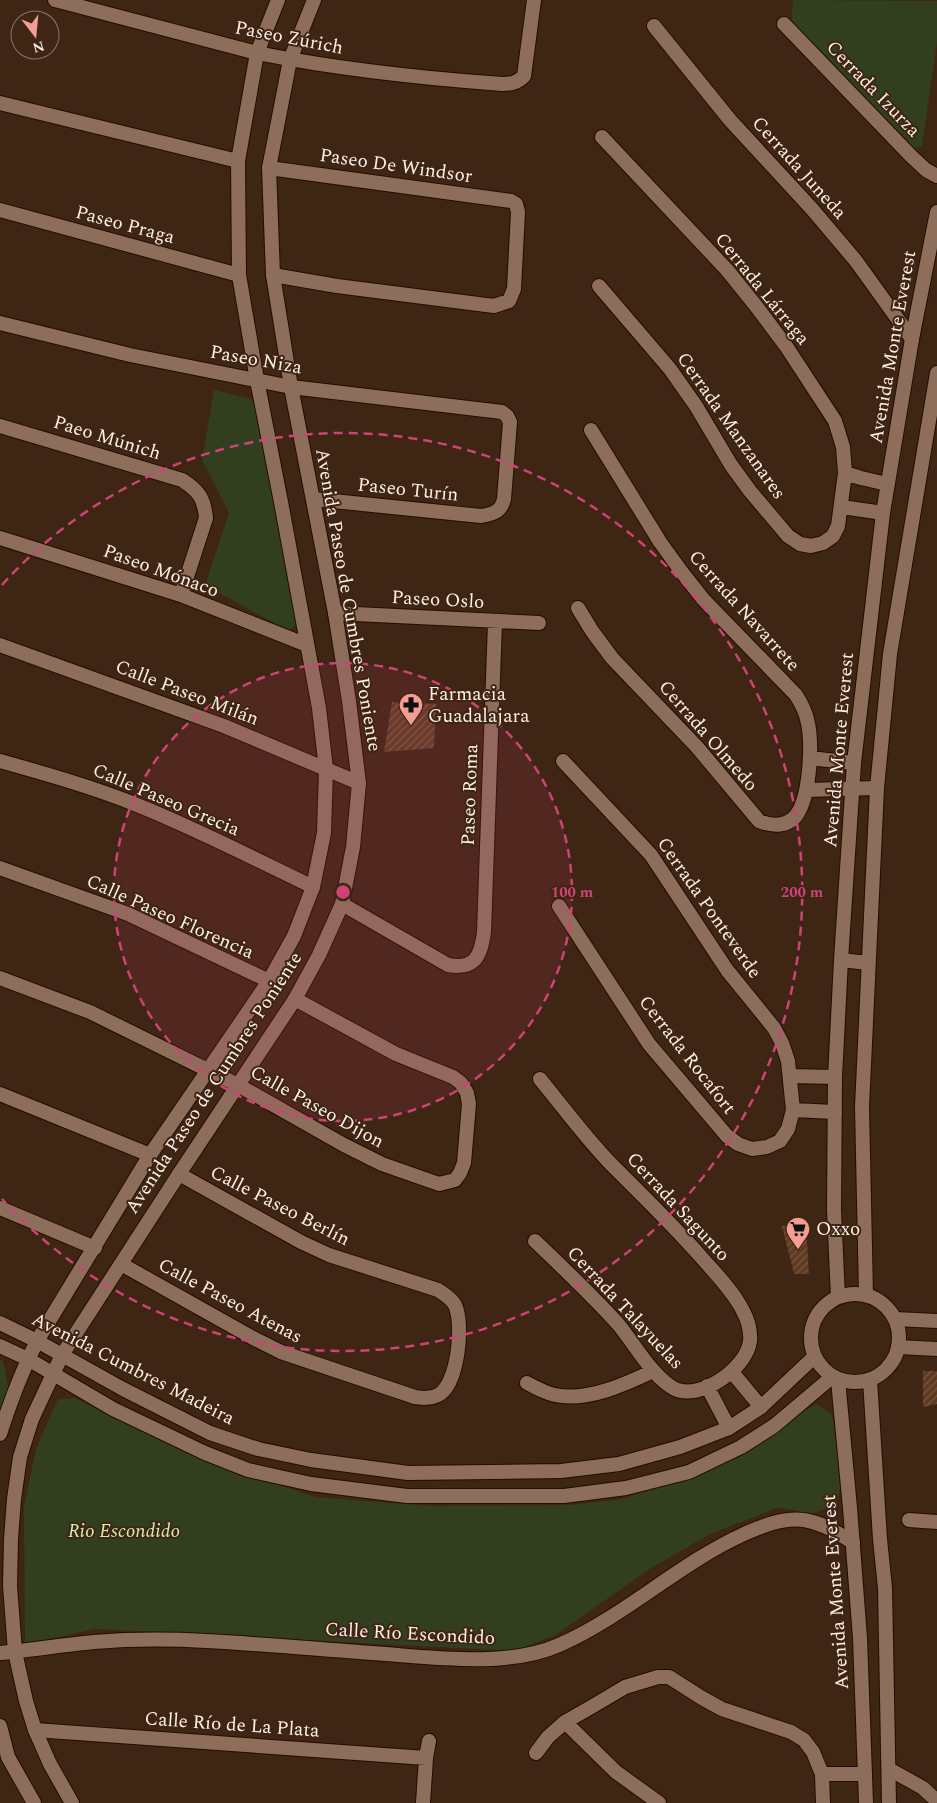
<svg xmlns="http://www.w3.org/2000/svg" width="937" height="1803" font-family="Spectral,serif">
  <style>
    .green { fill: #313f1f }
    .building { fill: url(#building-hatch) }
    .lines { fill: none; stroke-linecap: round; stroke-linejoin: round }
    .minor-casing { stroke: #250d00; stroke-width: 16 }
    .tertiary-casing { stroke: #250d00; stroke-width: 16 }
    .secondary-casing { stroke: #250d00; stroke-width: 16 }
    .minor { stroke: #8c6e5b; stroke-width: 14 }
    .tertiary { stroke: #8c6e5b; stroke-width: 14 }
    .secondary { stroke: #8c6e5b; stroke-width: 14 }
    .ring { fill: none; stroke: #ce4377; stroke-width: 2.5; stroke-dasharray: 9 6 }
    .labels { text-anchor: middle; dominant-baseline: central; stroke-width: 4; stroke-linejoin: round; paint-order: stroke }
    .street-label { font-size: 19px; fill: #fdefe6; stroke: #3f2514 }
    .poi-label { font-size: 19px; fill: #fdefe6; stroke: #3f2514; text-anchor: start }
    .park-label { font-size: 19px; font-style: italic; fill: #d0f0ac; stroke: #3f2514 }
    .centre { fill: #ce4377; stroke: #3f2514; stroke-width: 2.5 }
    .ring-label { font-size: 15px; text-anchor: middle; font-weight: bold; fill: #ce4377; stroke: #3f2514; stroke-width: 4; stroke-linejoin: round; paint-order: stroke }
  </style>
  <defs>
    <pattern id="building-hatch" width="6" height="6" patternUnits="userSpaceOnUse" patternTransform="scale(1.25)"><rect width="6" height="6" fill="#5f3a21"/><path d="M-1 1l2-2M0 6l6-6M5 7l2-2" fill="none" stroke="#775741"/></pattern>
  </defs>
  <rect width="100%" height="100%" fill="#3f2514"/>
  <!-- green -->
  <path class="green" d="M793 0 937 1V42L922 146 907 150 791 32Z
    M214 390 258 401 302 620 288 631 205 585 229 513 202 460Z
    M0 1360 3 1361 11 1400 0 1442Z
    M75 1398 220 1466 316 1497 430 1506 569 1505 622 1499 674 1481 725 1458 816 1404 831 1414 840 1444 843 1483 835 1505 809 1515 795 1510 777 1508 710 1534 651 1568 554 1636 513 1651 96 1629 25 1644 24 1507 36 1449 58 1399Z"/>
  <!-- building -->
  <path class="building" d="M392 702 436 704 434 748 384 752Z
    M806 1225 809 1274H794L782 1226Z
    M923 1371H937V1404L923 1407Z"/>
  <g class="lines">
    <defs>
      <path id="minor" d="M55 0 257 53C337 69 419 78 502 84 511 84 517 83 524 76L534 0
        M784 24 911 156 926 170 937 176
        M654 26 730 120 812 209 856 261 912 339
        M0 103 238 161
        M269 168 511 201 516 204 518 212 514 289 509 301 494 306 337 286 273 275
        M0 210 239 275
        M599 286 670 369 696 406 731 465 750 491 788 536 800 544 811 546 823 543 833 536 838 526 845 473 843 447 835 421 786 346 756 306 727 270 602 137
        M0 323 130 355 291 387 502 412 507 416 510 422 504 499C501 512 493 514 481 516L313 499
        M0 426 182 480C199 491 204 498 206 518L181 595
        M845 473 861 478 887 484
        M842 507 883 513
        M0 538 181 595 307 645
        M578 608 592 631 612 658 697 747 759 821C773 827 791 827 799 811 810 791 813 741 807 719 805 710 801 703 796 695L703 599 681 571 660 542 591 430
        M335 613 539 623
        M0 645 224 726 359 783
        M810 758 854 763
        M0 761C46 774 93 787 137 805 197 829 255 859 313 887
        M806 790 877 788
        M0 868 128 914 269 981
        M342 904 448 965C475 970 481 956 484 932L495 622
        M559 906 649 1044 727 1136 738 1144 752 1149 767 1147 780 1141 788 1129 793 1110 788 1061 782 1043 774 1028 727 970 651 855 563 761
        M0 978 90 1012 238 1085 344 1145 382 1164 439 1184 455 1180 460 1173 464 1163 469 1104 467 1093 461 1083 453 1077 396 1054 295 999
        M790 1076 835 1077
        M0 1094 150 1155
        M793 1110 835 1112
        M0 1208 95 1248
        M535 1241C563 1268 592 1295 618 1324 634 1343 653 1378 675 1389 700 1401 747 1368 750 1341 751 1330 747 1318 742 1309 732 1290 716 1274 702 1258 673 1225 641 1194 610 1163 585 1137 563 1107 540 1079
        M121 1264 253 1338 281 1352 415 1397C423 1398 430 1399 438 1395 458 1385 464 1324 455 1305 451 1298 444 1294 438 1290L329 1255 301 1242 179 1174
        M0 1323 37 1341
        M0 1346 28 1359
        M732 1372 761 1407
        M527 1383C536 1388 545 1393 555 1395 587 1402 626 1384 653 1371
        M707 1386 729 1428
        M909 1520 937 1522
        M0 1653C31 1650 62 1645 94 1642 131 1639 169 1639 206 1641 266 1644 326 1650 386 1654 438 1658 510 1667 559 1645 625 1616 678 1564 744 1534 762 1526 784 1517 804 1520 823 1523 837 1533 853 1542
        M565 1722 616 1772 659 1803
        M35 1730 426 1758
        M536 1753 548 1737 565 1722 593 1706 625 1687 658 1677H669L702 1698 722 1709 791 1732 804 1740 813 1752 822 1774 823 1803
        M889 1769 923 1788 937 1801
        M822 1774H865
        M423 1803 426 1758 429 1741"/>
      <path id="tertiary" d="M895 1319 937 1321
        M37 1341 123 1389 210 1433 258 1449 311 1460 408 1473 561 1471 619 1464 680 1447 729 1428 761 1407 814 1357
        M898 1347 937 1349
        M28 1359 113 1409 205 1453 248 1470 311 1484 407 1496H564L626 1488 689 1472 741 1447 774 1426 832 1377
        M0 1434C10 1402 22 1371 37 1341L150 1155 269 981 294 936 313 887 324 833 326 769 319 708 281 502 257 380 239 275 238 161 257 53 278 0
        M0 1726 8 1757 34 1803
        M72 1803 50 1764 35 1730 26 1701 15 1652 10 1586 11 1539 14 1499 20 1457 32 1419 62 1355 179 1174 295 999 319 955 342 904 353 847 359 783 349 701 335 613 291 387 273 275 269 168 290 60 314 0"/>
      <path id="secondary" d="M841 960 868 963
        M811 1338a44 44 0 1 1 88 0a44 44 0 1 1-88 0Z
        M866 1295 862 1107 877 788 890 654 937 373
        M838 1297 834 1210 835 1077 841 960 854 763 883 513 912 339 937 212
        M838 1380 850 1508 860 1638 866 1803
        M870 1380 880 1539 885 1588 889 1803"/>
    </defs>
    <!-- minor casing -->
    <use href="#minor" class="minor-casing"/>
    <!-- tertiary casing -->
    <use href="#tertiary" class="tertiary-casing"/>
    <!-- secondary casing -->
    <use href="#secondary" class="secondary-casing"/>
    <!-- minor -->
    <use href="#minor" class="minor"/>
    <!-- tertiary -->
    <use href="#tertiary" class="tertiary"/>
    <!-- secondary -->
    <use href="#secondary" class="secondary"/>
  </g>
  <!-- distance rings -->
  <circle cx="343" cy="892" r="229" fill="#ce4377" fill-opacity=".12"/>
  <g class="ring">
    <circle cx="343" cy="892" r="229"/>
    <path d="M2 585A459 459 0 1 1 2 1199"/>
  </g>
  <!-- icons -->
  <defs>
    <symbol id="pharmacy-pin" viewBox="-11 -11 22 30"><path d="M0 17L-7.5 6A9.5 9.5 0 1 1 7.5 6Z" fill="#f59c93" stroke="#3f2514"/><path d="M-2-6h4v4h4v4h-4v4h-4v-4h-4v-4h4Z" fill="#111"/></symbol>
    <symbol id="supermarket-pin" viewBox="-11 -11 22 30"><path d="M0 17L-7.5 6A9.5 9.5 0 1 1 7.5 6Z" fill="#f59c93" stroke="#3f2514"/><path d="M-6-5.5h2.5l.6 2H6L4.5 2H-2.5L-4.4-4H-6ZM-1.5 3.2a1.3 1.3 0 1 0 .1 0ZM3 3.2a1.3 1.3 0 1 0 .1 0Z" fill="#111"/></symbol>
  </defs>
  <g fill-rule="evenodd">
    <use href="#pharmacy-pin" x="397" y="691" width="28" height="38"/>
    <use href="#supermarket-pin" x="784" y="1215" width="28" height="38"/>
  </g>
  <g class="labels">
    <!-- street labels -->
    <g class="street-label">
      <text transform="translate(289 38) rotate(11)">Paseo Zúrich</text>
      <text transform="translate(873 89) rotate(46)">Cerrada Izurza</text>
      <text transform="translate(396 166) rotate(8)">Paseo De Windsor</text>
      <text transform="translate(799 168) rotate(48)">Cerrada Juneda</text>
      <text transform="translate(125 225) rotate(15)">Paseo Praga</text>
      <text transform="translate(762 289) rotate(51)">Cerrada Lárraga</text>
      <text transform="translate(893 347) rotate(-80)">Avenida Monte Everest</text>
      <text transform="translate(256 360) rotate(10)">Paseo Niza</text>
      <text transform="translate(731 426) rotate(55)">Cerrada Manzanares</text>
      <text transform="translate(107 438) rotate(17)">Paeo Múnich</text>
      <text transform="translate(408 490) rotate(6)">Paseo Turín</text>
      <text transform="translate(161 571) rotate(20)">Paseo Mónaco</text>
      <text transform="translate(348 600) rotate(80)">Avenida Paseo de Cumbres Poniente</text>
      <text transform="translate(438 600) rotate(3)">Paseo Oslo</text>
      <text transform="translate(744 611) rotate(48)">Cerrada Navarrete</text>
      <text transform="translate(187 693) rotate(21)">Calle Paseo Milán</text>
      <text transform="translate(708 736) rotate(49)">Cerrada Olmedo</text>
      <text transform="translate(839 750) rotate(-85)">Avenida Monte Everest</text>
      <text transform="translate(470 795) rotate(-88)">Paseo Roma</text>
      <text transform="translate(166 800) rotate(23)">Calle Paseo Grecia</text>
      <text transform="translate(709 908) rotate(55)">Cerrada Ponteverde</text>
      <text transform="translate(170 917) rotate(24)">Calle Paseo Florencia</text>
      <text transform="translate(687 1055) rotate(52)">Cerrada Rocafort</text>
      <text transform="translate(214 1083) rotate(-57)">Avenida Paseo de Cumbres Poniente</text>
      <text transform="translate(317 1107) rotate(29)">Calle Paseo Dijon</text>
      <text transform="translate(280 1206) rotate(27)">Calle Paseo Berlín</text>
      <text transform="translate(678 1207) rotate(47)">Cerrada Sagunto</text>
      <text transform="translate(230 1301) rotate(28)">Calle Paseo Atenas</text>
      <text transform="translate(625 1308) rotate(47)">Cerrada Talayuelas</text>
      <text transform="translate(133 1369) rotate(27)">Avenida Cumbres Madeira</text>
      <text transform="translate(836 1592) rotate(-94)">Avenida Monte Everest</text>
      <text transform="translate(410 1634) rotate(3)">Calle Río Escondido</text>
      <text transform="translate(232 1725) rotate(4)">Calle Río de La Plata</text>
    </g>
    <!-- poi labels -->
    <g class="poi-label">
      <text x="428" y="694">Farmacia<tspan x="428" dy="22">Guadalajara</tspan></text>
      <text x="816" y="1229">Oxxo</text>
    </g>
    <!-- park labels -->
    <g class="park-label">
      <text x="124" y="1531">Rio Escondido</text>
    </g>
  </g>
  <circle cx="343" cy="892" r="8" class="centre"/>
  <g class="ring-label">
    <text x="572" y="897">100 m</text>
    <text x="802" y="897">200 m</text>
  </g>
  <!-- north arrow -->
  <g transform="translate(35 35) rotate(164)"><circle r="24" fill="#3f2514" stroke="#8b7668"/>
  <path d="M0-4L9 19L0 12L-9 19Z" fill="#f59c93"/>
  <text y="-8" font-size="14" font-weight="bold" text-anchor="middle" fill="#fdefe6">N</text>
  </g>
</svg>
